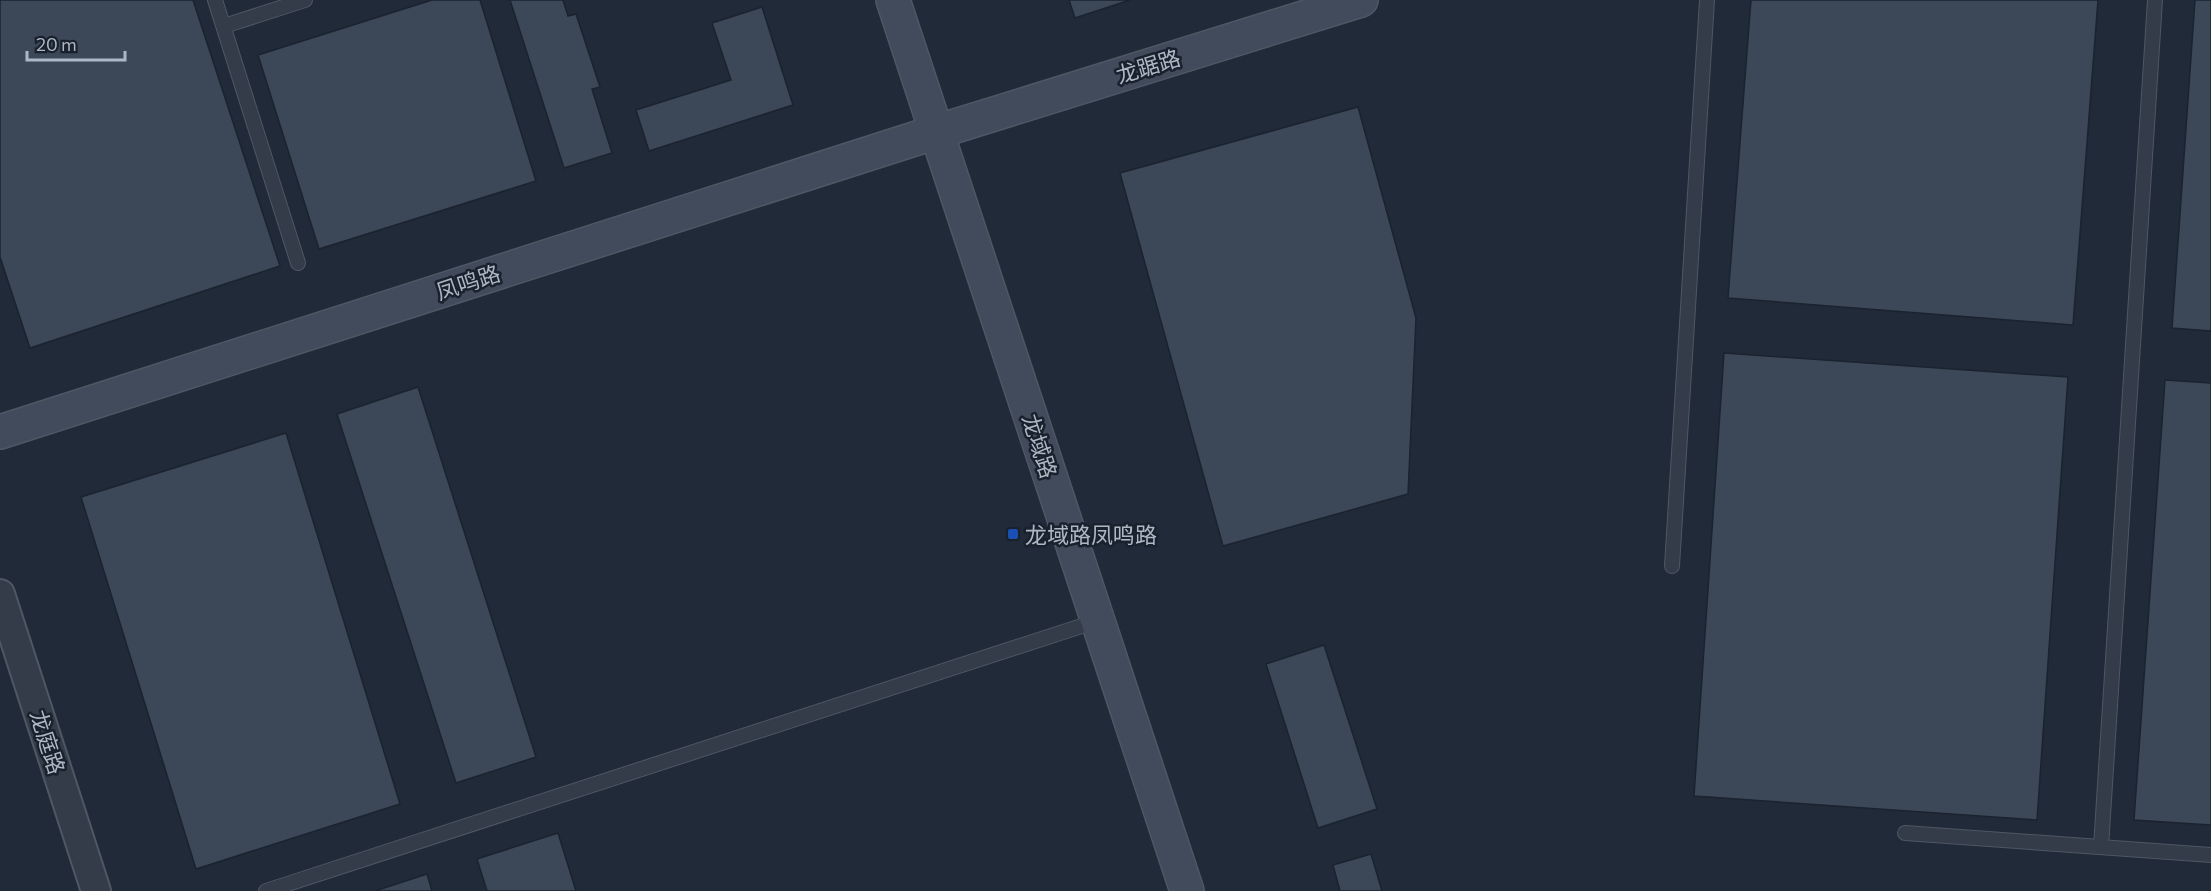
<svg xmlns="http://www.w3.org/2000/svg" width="2211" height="891" font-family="Commissioner,'Noto Sans SC',sans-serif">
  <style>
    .building { fill: #3c4858; stroke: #1b232f; stroke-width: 1.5 }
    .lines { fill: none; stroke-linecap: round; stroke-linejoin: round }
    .lane-casing { stroke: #4e5763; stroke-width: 16 }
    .street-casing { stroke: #4e5763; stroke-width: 32 }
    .secondary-casing { stroke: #4e5763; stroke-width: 36 }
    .lane { stroke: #343c49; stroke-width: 14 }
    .street { stroke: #343c49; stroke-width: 28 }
    .secondary { stroke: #424b5c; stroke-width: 33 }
    .transit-dot { fill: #1a4fb4; stroke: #19212d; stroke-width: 2 }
    .labels { text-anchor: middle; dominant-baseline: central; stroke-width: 5; stroke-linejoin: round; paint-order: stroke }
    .street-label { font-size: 22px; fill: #aeb7c5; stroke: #19212d }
    .poi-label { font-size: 22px; fill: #aeb7c5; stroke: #19212d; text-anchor: start }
  </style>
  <rect width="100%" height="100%" fill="#202a38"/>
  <!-- building -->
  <path class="building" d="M0 0H193L280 266 30 348 0 257Z
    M432 0H480L536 181 319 249 258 55Z
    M510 0H563L568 16 576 14 600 87 592 89 612 153 564 168Z
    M1069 0H1130L1075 18Z
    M1751 0H2098L2073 325 1728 298Z
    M2195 0H2211V331L2172 328Z
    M762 7 793 105 649 151 636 110 731 80 712 23Z
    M1358 107 1416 318 1408 494 1223 546 1120 173Z
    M1724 353 2068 377 2037 820 1694 796Z
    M2165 380 2211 383V825L2134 820Z
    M418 387 536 757 456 783 337 414Z
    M286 433 400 804 196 869 81 497Z
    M1324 645 1377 809 1318 828 1266 664Z
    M558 833 576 891H487L477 859Z
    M1371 854 1382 891H1340L1333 865Z
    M427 874 432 891H375Z"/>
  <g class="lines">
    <defs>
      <path id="lane" d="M215 0 298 263
        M224 26 305 0
        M1672 566 1707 0
        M1905 833 2211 855
        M2101 847 2155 0
        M266 891 1097 621"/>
      <path id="street" d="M0 594 96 891"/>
      <path id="secondary" d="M893 0 1187 891
        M0 432 936 132 1361 0"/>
    </defs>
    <!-- lane casing -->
    <use href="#lane" class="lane-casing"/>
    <!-- street casing -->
    <use href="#street" class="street-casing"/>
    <!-- secondary casing -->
    <use href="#secondary" class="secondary-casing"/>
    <!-- lane -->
    <use href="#lane" class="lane"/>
    <!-- street -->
    <use href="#street" class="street"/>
    <!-- secondary -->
    <use href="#secondary" class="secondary"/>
  </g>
  <!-- markers -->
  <rect class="transit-dot" x="1007" y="528" width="12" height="12" rx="3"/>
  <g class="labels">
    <!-- street labels -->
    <g class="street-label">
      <text transform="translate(1148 66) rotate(-17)">龙踞路</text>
      <text transform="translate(468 282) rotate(-18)">凤鸣路</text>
      <text transform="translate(1040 446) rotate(72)">龙域路</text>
      <text transform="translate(48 742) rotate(72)">龙庭路</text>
    </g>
    <!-- poi labels -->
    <g class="poi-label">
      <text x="1025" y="534">龙域路凤鸣路</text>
    </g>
  </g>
  <!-- scale -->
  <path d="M27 51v9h98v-9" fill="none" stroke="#aeb7c5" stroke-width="3"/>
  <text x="36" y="51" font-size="18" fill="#aeb7c5" stroke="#19212d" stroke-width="4.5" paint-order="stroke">20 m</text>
</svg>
